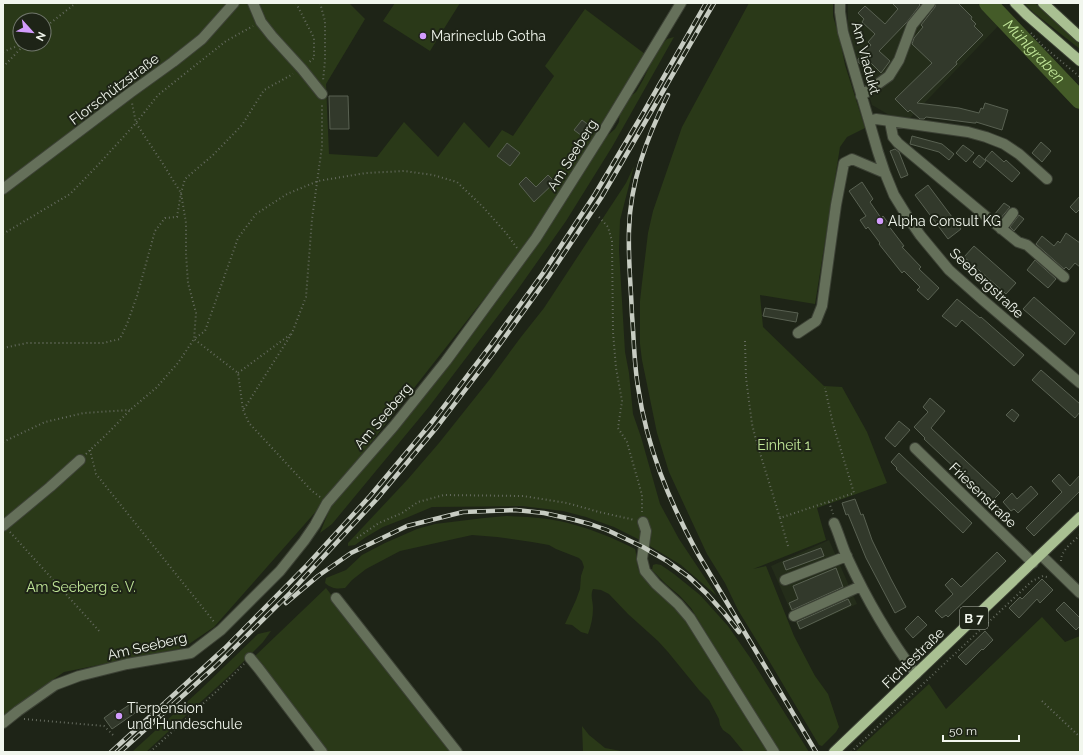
<svg xmlns="http://www.w3.org/2000/svg" width="1083" height="755" font-family="Raleway,sans-serif">
  <style>
    .built { fill: #242d1a }
    .green { fill: #2a3918; fill-rule: evenodd }
    .lines { fill: none; stroke-linecap: round; stroke-linejoin: round }
    .river { stroke: #445b28; stroke-width: 18 }
    .building { fill: #32392b; stroke: #596152 }
    .minor-casing { stroke: #3c4135; stroke-width: 12 }
    .major-casing { stroke: #3c4135; stroke-width: 12 }
    .path { stroke: #656b5f; stroke-width: 2; stroke-dasharray: 1 3; stroke-linecap: butt }
    .minor { stroke: #65705a; stroke-width: 10 }
    .major { stroke: #a9c092; stroke-width: 10 }
    .rail-casing { stroke: #c7ccc2; stroke-width: 4.5 }
    .rail { stroke: #1e2417; stroke-width: 3; stroke-dasharray: 9; stroke-linecap: butt }
    .poi-dot { fill: #d39cfd; stroke: #1e2417; stroke-width: 1.5 }
    .labels { text-anchor: middle; dominant-baseline: central; stroke-width: 4; stroke-linejoin: round; paint-order: stroke }
    .shield { fill: #1e2417; stroke: #b2b7ad; stroke-width: 1 }
    .shield-label { font-size: 13px; font-weight: bold; fill: #f1f6ed }
    .poi-label { font-size: 14px; fill: #f1f6ed; stroke: #1e2417; text-anchor: start }
    .street-label { font-size: 14px; fill: #f1f6ed; stroke: #1e2417 }
    .park-label { font-size: 14px; fill: #c1e798; stroke: #1e2417 }
    .water-label { font-size: 15px; font-style: italic; fill: #c1e698; stroke: #1e2417 }
  </style>
  <rect width="100%" height="100%" fill="#1e2417"/>
  <!-- built -->
  <path class="built" d="M848 3H977L1000 24 910 118 891 116 872 105 848 29Z
    M829 540 857 604 799 630 771 566Z"/>
  <!-- green -->
  <path class="green" d="M3 3H349L365 19 326 84 329 154 377 157 404 122 438 157 464 122 489 148 502 130 513 136 554 76 545 66 585 9 645 54 565 184 524 248 326 500 214 627 183 648 64 672 28 697 3 717ZM20 20H44V44H20Z
    M395 3H460L430 51 383 21Z
    M749 3H833V16L840 40 845 65 865 128 847 137 840 147 815 304 760 295 763 327 824 386 842 387 867 432 887 483 817 508 826 540 753 569 766 566 794 636 815 676 828 694 839 727 836 732 822 746 819 745 768 659 738 610 725 583 707 554 669 472 657 433 642 360 640 344V301L642 283 648 233 653 211 682 127Z
    M1024 3H1035L1080 44V49L1033 12Z
    M674 37 612 147 566 221 516 292 428 408 332 524 320 533 330 508 340 492 360 470 601 141 615 129 619 122 620 110 627 99 636 92 643 80 657 50 667 39Z
    M634 166 620 220 619 250 625 352 629 373 633 414 641 437 660 504 679 539 717 596 681 565 640 540 614 527 586 517 563 511 522 506 432 507 406 518 383 527 366 537 355 545 348 546V543L408 479 439 443 490 379 521 337 544 308 626 183Z
    M506 516C527 517 548 518 568 523 591 529 614 538 635 549 637 556 636 564 639 571 643 580 669 600 678 607L744 713 758 738 769 752H744L730 735 723 730 720 725 719 719 709 700 699 690 668 652 658 641 628 614 609 594 601 590 593 589C590 596 593 601 593 608 593 617 591 626 588 634L581 632 572 625 565 624 576 600 580 589 581 576 584 567 582 561 579 558 556 549 549 545 532 542 497 537 472 535 400 551 366 569 352 580 345 588C337 589 332 589 325 583L326 578 346 570 362 555 385 543 417 529 435 524 484 518Z
    M656 564 661 565 674 574 700 595 728 626 751 659 809 752H778L691 608 679 595 667 585 652 570 653 565Z
    M326 588 451 752H326L254 657Z
    M1042 617 1065 642 1080 636V752H855L929 684 946 709Z
    M271 631 263 642 228 677 146 752H134L133 751 200 690 258 634Z
    M582 726 589 735 605 748 626 752H583Z"/>
  <g class="lines">
    <!-- river -->
    <path class="river" id="s1" d="M988 3 1080 100"/>
  </g>
  <!-- building -->
  <path class="building" d="M892 3H918L920 5 907 22 879 51 890 61 881 73 869 61 864 67 858 62V59L871 45 868 42 875 34 862 22 864 19 858 13 865 6 885 24 898 9Z
    M936 3H958L972 17 971 19 976 24 974 26 983 35 956 62 957 64 917 103 959 108 979 113 981 108 983 109 985 103 1008 110 1002 130 976 122V123H974L926 117 924 119H920L910 110 908 112 895 99 932 63 912 44 914 38 923 27 921 25 935 7Z
    M329 96H348L349 129H330Z
    M582 120 590 126 582 136 574 130Z
    M912 136 942 144 954 154 949 160 939 152 910 144Z
    M1041 142 1051 151 1042 162 1032 153Z
    M507 143 520 153 510 166 497 156Z
    M963 145 974 153 966 162 956 153Z
    M895 149 899 152 908 175 901 178 890 151Z
    M992 151 1004 162 1006 160 1020 173 1012 182 985 159Z
    M979 155 986 161 980 168 973 162Z
    M548 175 555 182 534 202 519 184 526 177 536 187Z
    M862 182 873 199 870 202 881 218 883 216 889 224 888 225 904 246 902 247 921 267 919 269 939 288 928 300 917 290 920 287 904 271 902 273 879 244 880 243 868 227 866 229 860 220 866 216 849 191Z
    M928 185 961 229 948 239 915 195Z
    M1080 196V209L1076 213 1070 207Z
    M1004 203 1010 207 1000 219 994 215Z
    M1019 215 1024 219 1014 231 1010 227Z
    M1066 233 1080 243V267L1075 263 1069 270 1066 267 1064 269 1036 244 1042 236 1054 246 1058 241 1060 243Z
    M974 246 1016 283 1006 294 964 257Z
    M1035 260 1056 279 1048 288 1027 270Z
    M1034 297 1075 333 1065 345 1023 309Z
    M957 299 980 318 981 317 1024 355 1014 366 962 320 956 327 942 316Z
    M765 308 798 313 796 322 763 316Z
    M1041 370 1080 404V412L1075 418 1032 380Z
    M930 398 945 411 931 428 1000 493 991 502 924 439 925 438 914 427 928 412 923 407Z
    M1012 409 1019 415 1014 422 1006 415Z
    M899 421 910 430 895 447 885 438Z
    M899 453 972 523 963 533 896 469 897 468 891 462Z
    M1059 474 1070 486 1080 475V491L1034 536 1026 528 1062 492 1052 481Z
    M1031 486 1038 494 1018 513 1014 509 1011 511 1003 502 1012 493 1017 499Z
    M855 499 861 515 863 514 872 540 891 579 906 607 895 613 866 558 848 514 846 515 842 503Z
    M821 548 824 556 786 570 783 562Z
    M997 552 1006 561 948 617 946 615 942 618 935 611 953 594 945 585 952 578 961 587Z
    M836 568 843 587 792 610 789 603 798 599 793 586Z
    M1042 579 1053 590 1040 603 1037 599 1019 618 1009 608 1020 597 1022 599Z
    M848 599 851 605 800 629 797 622Z
    M1064 602 1080 618V626L1076 630 1056 610Z
    M918 616 927 625 913 638 905 629Z
    M985 631 993 640 983 650 982 649 966 665 958 657Z
    M129 705 135 713 112 729 104 718 115 710 117 713Z"/>
  <g class="lines">
    <defs>
      <path id="minor" d="M253 3 261 22 272 36 302 69 322 94
        M840 3V12L843 32 878 152 885 173 894 195 907 216 920 235 949 270 984 301 1080 383
        M861 96 889 76 899 60 912 25 930 3
        M869 121 876 119 968 132 986 137 1004 144 1019 154 1047 179
        M890 122 893 137 898 143 988 218 1018 242 1027 245 1064 277
        M3 189 130 93 173 62 202 39 234 3
        M1001 229 1013 213
        M798 333 816 321 822 306 836 205 844 163 852 159 885 173
        M915 448 1033 563
        M643 522 646 531 642 559 645 571 656 584 678 604 690 618 774 752
        M834 523C839 534 842 546 847 557 866 598 889 638 916 674
        M3 526 50 487 80 460
        M1041 555 1080 593
        M785 580 847 556
        M336 598 457 752
        M794 616 861 586
        M250 658 259 669 322 752
        M3 723 18 711 55 685 79 676 127 664 191 653 221 630 280 571 304 541 315 525 327 503 394 426 446 361 536 238 603 132 681 3"/>
      <path id="major" d="M1015 3 1027 15 1080 61
        M1043 3 1080 37
        M834 752 1080 517"/>
    </defs>
    <!-- minor casing -->
    <use href="#minor" class="minor-casing"/>
    <!-- major casing -->
    <use href="#major" class="major-casing"/>
    <!-- path -->
    <path class="path" d="M296 3 314 38V58L308 63
      M320 3 325 21V60L323 81
      M44 28 76 3
      M1031 33 1043 46 1080 77
      M3 52 22 44
      M3 67 25 44
      M599 217 608 227 612 241 613 332 616 368 622 401 618 428 627 442 642 495V512
      M3 234 70 194 98 165 136 123 158 95 226 41 253 26
      M745 341 746 378 752 424 756 440 780 518
      M3 348 27 343H103L120 339 127 324 137 296 155 231 165 218 177 217 181 193 185 179 213 155 242 125 264 90 293 74
      M238 373 291 334
      M244 409 292 333 306 297 312 219 322 146V103
      M3 442 45 422 84 413 130 410
      M90 450 96 474 215 623
      M86 454 109 432 130 410 156 388 178 363 194 339 196 313 188 283 186 254V223L181 193 163 164 136 123 132 103
      M320 497 311 490 249 423 243 410 238 373 194 339 205 331 238 238 256 214 287 194 318 181 366 173 404 171 433 175 457 182 483 207 506 233 517 248
      M829 502 833 514
      M10 532 101 633
      M357 538 379 523 402 513 418 502 444 495 523 496 567 503 599 512 635 520
      M788 546 780 518 854 493 833 424 825 388
      M1061 561C1061 550 1073 542 1080 535
      M1042 701 1080 737
      M24 719 104 726 114 736
      M150 752 217 691 244 664
      M851 752 1032 581 1043 576 1047 577"/>
    <!-- minor -->
    <use href="#minor" class="minor"/>
    <!-- major -->
    <use href="#major" class="major"/>
    <defs>
      <path id="rail" d="M668 95C647 137 630 182 629 230 628 259 631 287 632 315 634 339 634 363 638 387 647 448 669 501 698 554L816 752
        M286 603 318 576 351 553 407 526 463 512 516 510 544 513 571 519 590 524 607 530 643 547 667 561 689 577 707 594 724 613 739 632
        M111 752 225 648 307 565 370 496 432 422 490 346 543 273 595 194 642 115 706 3
        M120 752 215 667 290 593 376 500 437 427 495 351 549 276 601 198 618 169 714 3"/>
    </defs>
    <!-- rail casing -->
    <use href="#rail" class="rail-casing"/>
    <!-- rail -->
    <use href="#rail" class="rail"/>
  </g>
  <!-- markers -->
  <g class="poi-dot">
    <circle cx="423" cy="36" r="4"/>
    <circle cx="880" cy="221" r="4"/>
    <circle cx="119" cy="716" r="4"/>
  </g>
  <g class="labels">
    <!-- shield labels -->
    <rect class="shield" x="960" y="607" width="28" height="22" rx="3"/>
    <g class="shield-label">
      <text x="974" y="618">B 7</text>
    </g>
    <!-- poi labels -->
    <g class="poi-label">
      <text x="431" y="36">Marineclub Gotha</text>
      <text x="888" y="221">Alpha Consult KG</text>
      <text x="127" y="708">Tierpension<tspan x="127" dy="16">und Hundeschule</tspan></text>
    </g>
    <!-- street labels -->
    <g class="street-label">
      <text transform="translate(866 58) rotate(75)">Am Viadukt</text>
      <text transform="translate(114 89) rotate(-37)">Florschützstraße</text>
      <text transform="translate(572 155) rotate(-58)">Am Seeberg</text>
      <text transform="translate(987 283) rotate(43)">Seebergstraße</text>
      <text transform="translate(383 416) rotate(-50)">Am Seeberg</text>
      <text transform="translate(983 495) rotate(44)">Friesenstraße</text>
      <text transform="translate(147 646) rotate(-13)">Am Seeberg</text>
      <text transform="translate(913 658) rotate(-44)">Fichtestraße</text>
    </g>
    <!-- park labels -->
    <g class="park-label">
      <text x="784" y="445">Einheit 1</text>
      <text x="81" y="587">Am Seeberg e. V.</text>
    </g>
    <!-- water labels -->
    <g class="water-label">
      <text stroke="none"><textPath href="#s1" startOffset="67">Mühlgraben</textPath></text>
    </g>
  </g>
  <!-- border -->
  <rect width="1083" height="755" fill="none" stroke="#f1f6ed" stroke-width="8"/>
  <!-- north arrow -->
  <g transform="translate(32 32) rotate(117)"><circle r="19" fill="#1e2417" stroke="#72786d"/>
  <path d="M0-3L7 15L0 10L-7 15Z" fill="#d39cfd"/>
  <text y="-6" font-size="11" font-weight="bold" text-anchor="middle" fill="#f1f6ed">N</text>
  </g>
  <!-- scale -->
  <path d="M943 735v6h76v-6" fill="none" stroke="#f1f6ed" stroke-width="2"/>
  <text x="949" y="735" font-size="12" fill="#f1f6ed" stroke="#1e2417" stroke-width="3" paint-order="stroke">50 m</text>
</svg>
